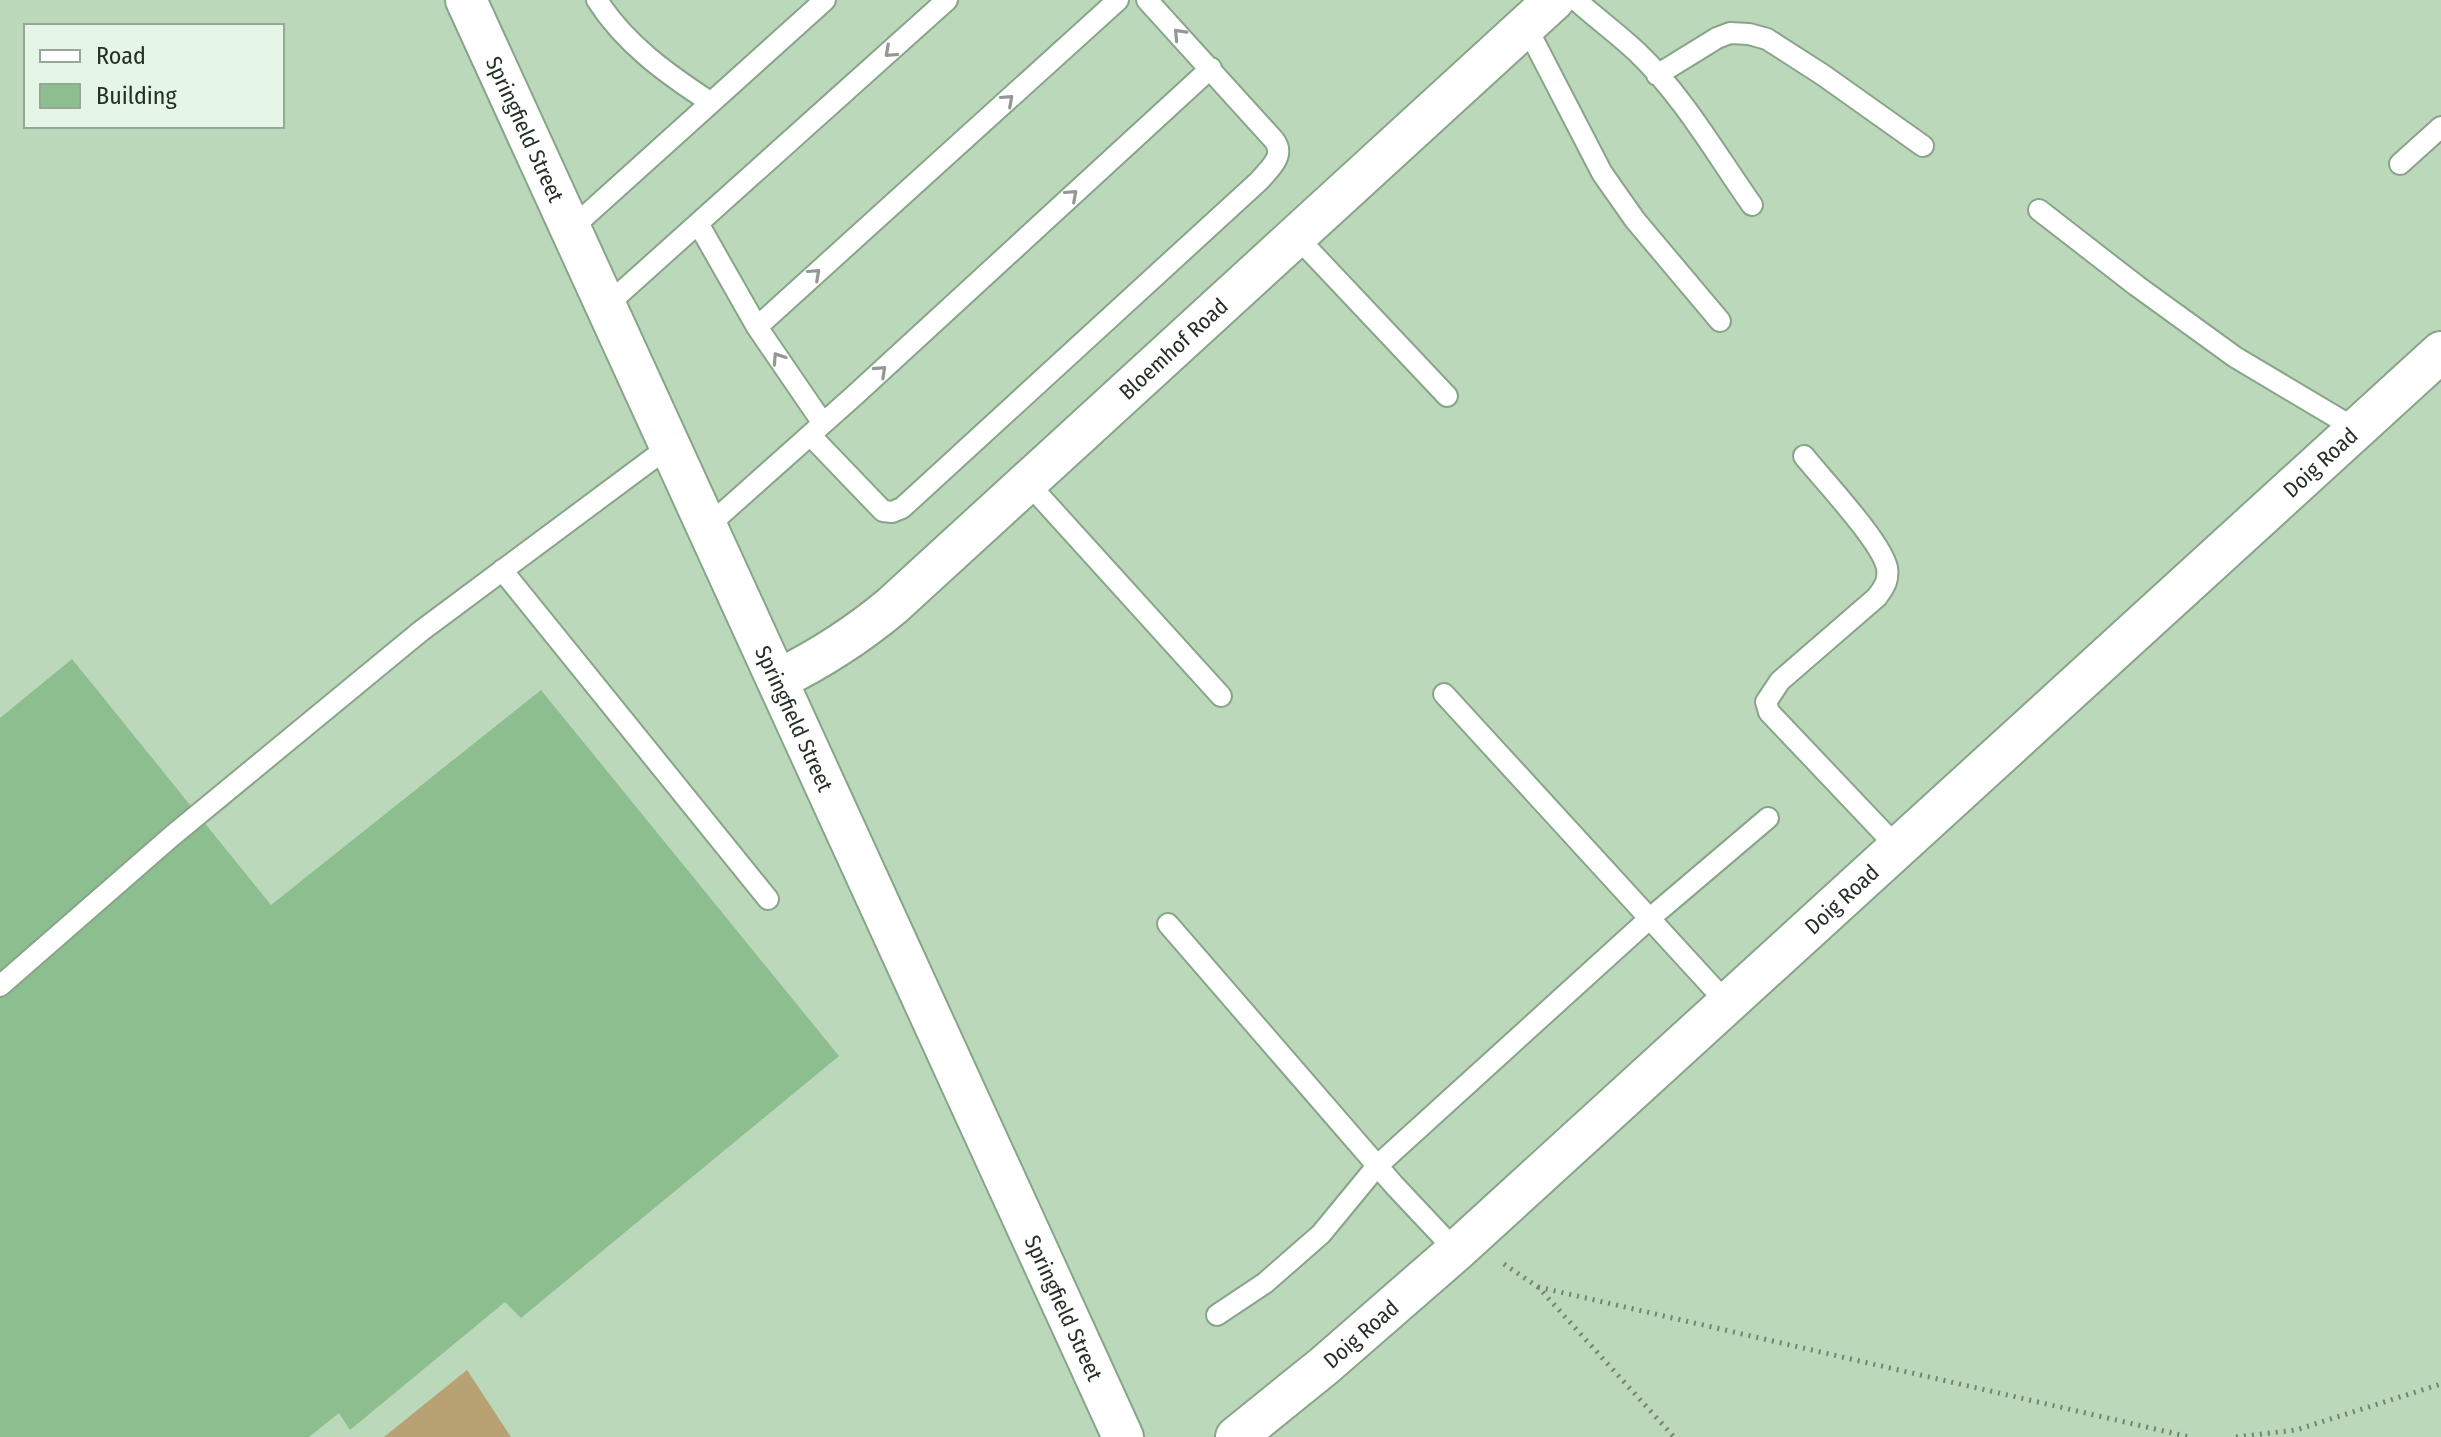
<svg xmlns="http://www.w3.org/2000/svg" width="2441" height="1437" font-family="'Fira Sans Condensed',sans-serif">
  <style>
    .green { fill: #b8a273 }
    .building { fill: #8dbe8f }
    .lines { fill: none; stroke-linecap: round; stroke-linejoin: round }
    .service-casing { stroke: #88a489; stroke-width: 24 }
    .minor-casing { stroke: #88a489; stroke-width: 44 }
    .path { stroke: #718571; stroke-width: 5; stroke-dasharray: 2 6; stroke-linecap: butt }
    .service { stroke: #fff; stroke-width: 20 }
    .minor { stroke: #fff; stroke-width: 40 }
    .oneway { stroke: #929892 }
    .labels { text-anchor: middle; dominant-baseline: central; stroke-width: 7; stroke-linejoin: round; paint-order: stroke }
    .street-label { font-size: 22px; fill: #253025; stroke: #e5f5e6 }
  </style>
  <rect width="100%" height="100%" fill="#bbd8bb"/>
  <!-- green -->
  <path class="green" d="M467 1370 511 1437H384Z"/>
  <!-- building -->
  <path class="building" d="M72 659 271 905 541 690 839 1056 521 1318 505 1302 350 1430 339 1413 309 1437H0V718Z"/>
  <g class="lines">
    <defs>
      <path id="service" d="M597 0C625 44 667 74 710 102
        M1576 0C1596 18 1618 34 1637 52 1683 96 1716 154 1752 205
        M1526 26 1602 173 1635 220 1720 321
        M1657 75 1717 38 1730 33 1749 34 1767 39 1823 75 1923 146
        M2400 164 2441 127
        M2039 210 2137 286 2235 357 2356 429
        M699 225 757 327 822 422
        M572 228 825 0
        M1296 236 1447 396
        M607 305 947 0
        M757 327 1118 0
        M810 435 883 511 892 512 902 508 1259 181C1270 168 1286 156 1274 140L1147 0
        M1804 456C1823 480 1882 542 1887 568 1889 581 1884 587 1877 597L1780 681 1766 702 1769 712 1898 848
        M1027 482 1221 696
        M708 526 855 395 1211 68
        M502 570 768 899
        M1444 694 1727 1003
        M1168 924 1394 1185 1456 1251
        M0 986 172 836 421 631 671 445
        M1217 1315 1265 1283 1321 1234 1377 1166 1649 919 1768 818"/>
      <g id="minor">
        <path id="s1" d="M466 0 1123 1437"/>
        <path id="s2" d="M779 679C820 659 856 636 892 606L1554 0"/>
        <path id="s3" d="M1236 1437 1324 1366 1456 1251 2441 352"/>
      </g>
    </defs>
    <!-- service casing -->
    <use href="#service" class="service-casing"/>
    <!-- minor casing -->
    <use href="#minor" class="minor-casing"/>
    <!-- path -->
    <path class="path" d="M1504 1264 1538 1287 1674 1437
      M1538 1287 2190 1437
      M2236 1437 2296 1430 2441 1384"/>
    <!-- service -->
    <use href="#service" class="service"/>
    <!-- minor -->
    <use href="#minor" class="minor"/>
  </g>
  <!-- one-way arrows -->
  <defs><path id="oneway-chevron" d="M-2-3.5L2.5 0L-2 3.5" fill="none" stroke-width="1.6" stroke-linecap="round" stroke-linejoin="round" transform="scale(2)"/></defs>
  <g class="oneway">
    <use href="#oneway-chevron" transform="translate(1179 34) rotate(-133)"/>
    <use href="#oneway-chevron" transform="translate(890 52) rotate(138)"/>
    <use href="#oneway-chevron" transform="translate(1008 100) rotate(-42)"/>
    <use href="#oneway-chevron" transform="translate(1072 195) rotate(-42)"/>
    <use href="#oneway-chevron" transform="translate(815 274) rotate(-42)"/>
    <use href="#oneway-chevron" transform="translate(778 358) rotate(-124)"/>
    <use href="#oneway-chevron" transform="translate(881 371) rotate(-43)"/>
  </g>
  <g class="labels">
    <!-- street labels -->
    <g class="street-label">
      <text stroke="none"><textPath href="#s1" startOffset="142">Springfield Street</textPath></text>
      <text stroke="none"><textPath href="#s2" startOffset="516">Bloemhof Road</textPath></text>
      <text stroke="none"><textPath href="#s3" startOffset="1458">Doig Road</textPath></text>
      <text stroke="none"><textPath href="#s1" startOffset="790">Springfield Street</textPath></text>
      <text stroke="none"><textPath href="#s3" startOffset="810">Doig Road</textPath></text>
      <text stroke="none"><textPath href="#s1" startOffset="1438">Springfield Street</textPath></text>
      <text stroke="none"><textPath href="#s3" startOffset="162">Doig Road</textPath></text>
    </g>
  </g>
  <!-- legend -->
  <rect x="24" y="24" width="260" height="104" fill="#e5f5e6" stroke="#98a699" stroke-width="2"/>
  <rect x="40" y="50" width="40" height="12" fill="#ffffff" stroke="#98a699" stroke-width="2"/>
  <text x="96" y="64" font-size="24" fill="#253025">Road</text>
  <rect x="40" y="84" width="40" height="24" fill="#8dbe8f" stroke="#98a699" stroke-width="2"/>
  <text x="96" y="104" font-size="24" fill="#253025">Building</text>
</svg>
